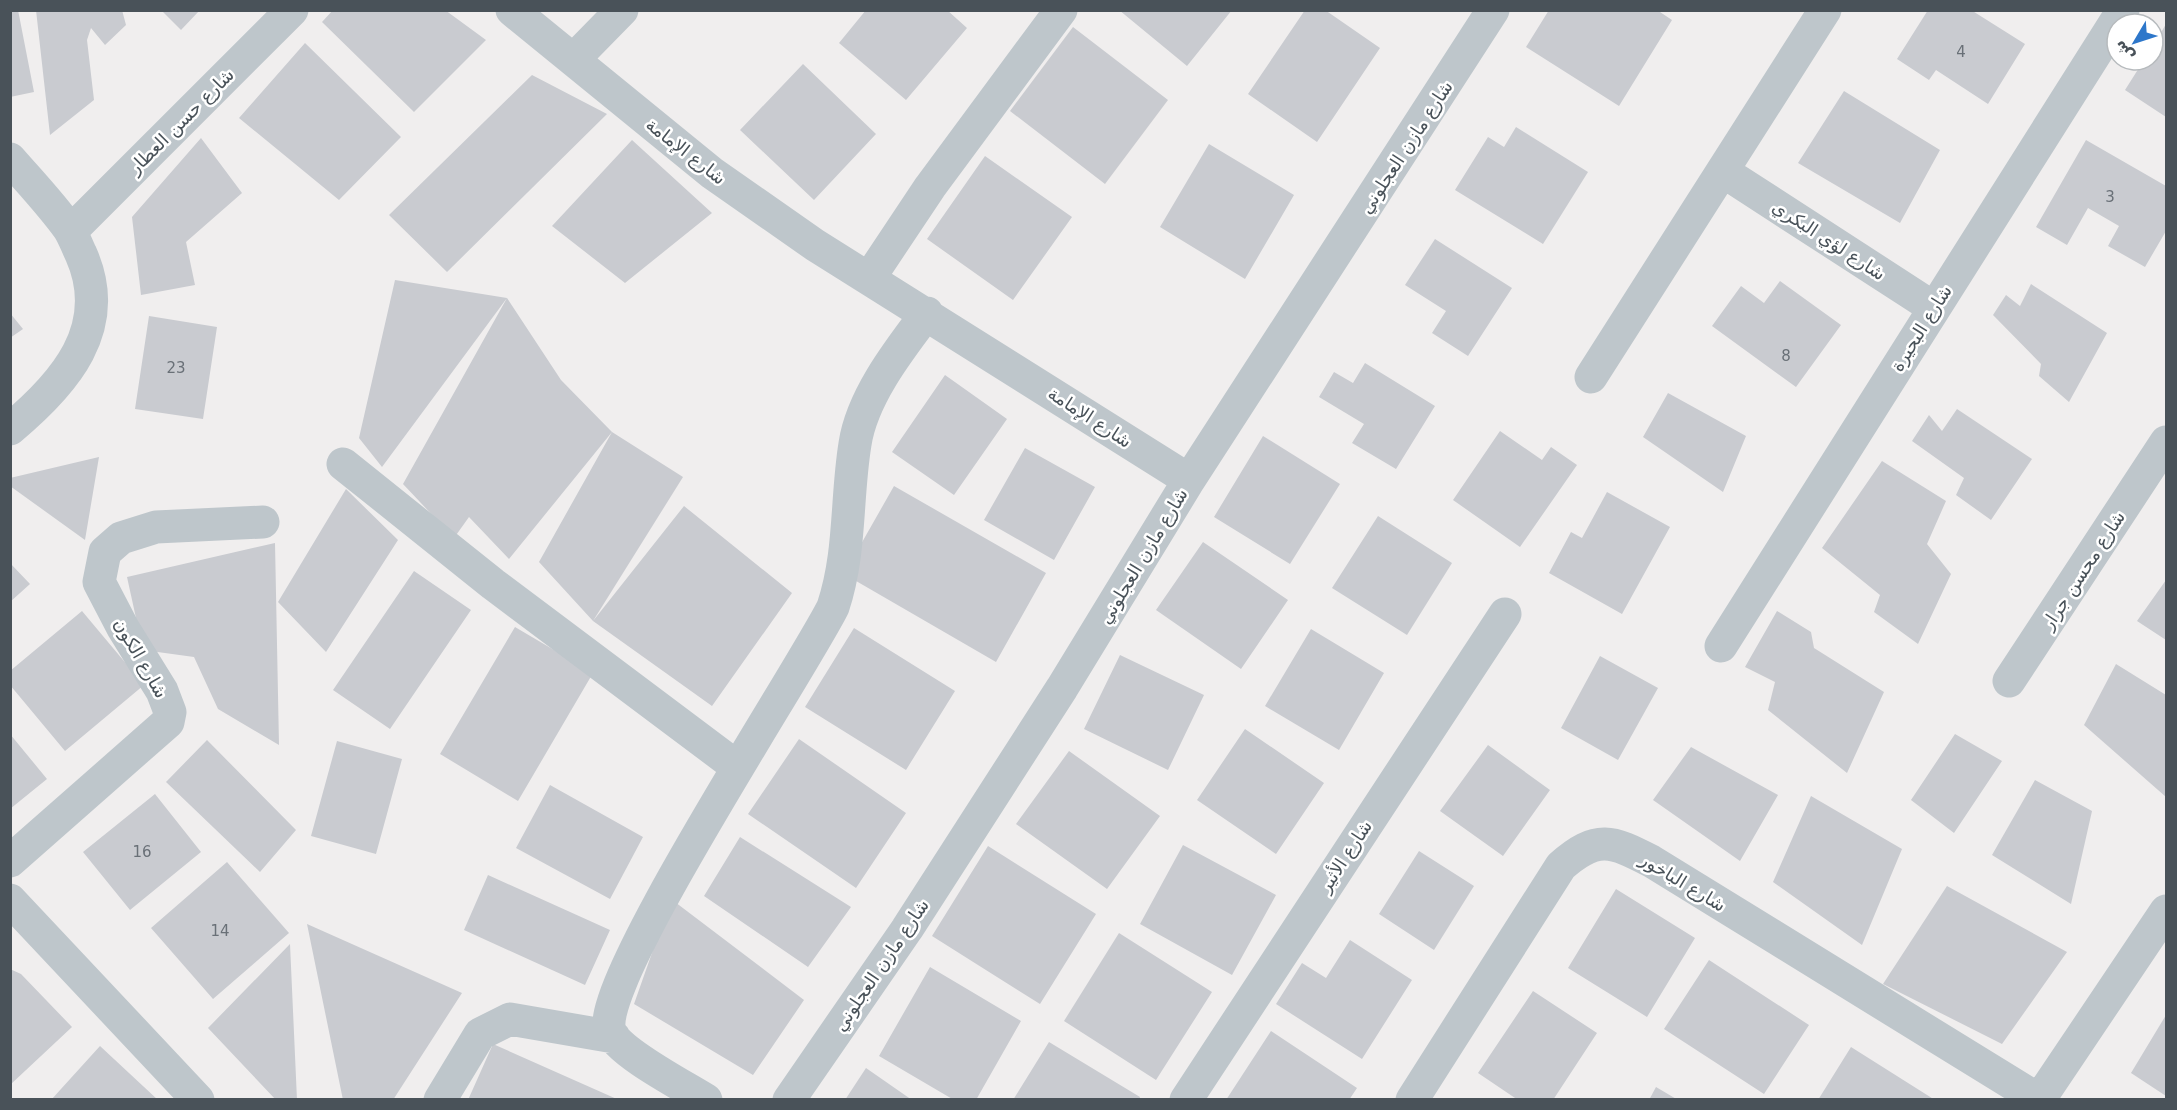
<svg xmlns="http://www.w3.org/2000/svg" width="2177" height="1110" font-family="'DejaVu Sans',Cairo,sans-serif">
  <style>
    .building { fill: #c9cbd0 }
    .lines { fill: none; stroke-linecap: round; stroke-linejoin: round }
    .minor { stroke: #bec6cb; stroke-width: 33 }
    .labels { text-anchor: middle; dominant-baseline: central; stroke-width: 5; stroke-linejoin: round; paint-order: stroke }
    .number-label { font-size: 15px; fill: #697077 }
    .street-label { font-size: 18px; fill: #495259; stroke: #fff }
  </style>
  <rect width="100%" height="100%" fill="#f0eeee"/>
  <!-- building -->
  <path class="building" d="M10 10H18L34 92 10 97Z
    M36 10H122L126 25 105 45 91 28 87 40 94 100 50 135Z
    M161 10H200L181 30Z
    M333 10H445L486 40 414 112 322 22Z
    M866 10H947L967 28 906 100 839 43Z
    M1119 10H1232L1187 66Z
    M1305 10H1325L1380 48 1317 142 1248 94Z
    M1549 10H1657L1672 20 1619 106 1526 47Z
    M1928 10H1971L2025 44 1988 104 1936 70 1929 80 1897 59Z
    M2166 24V117L2125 90 2144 60H2153V46Z
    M1073 27 1168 100 1105 184 1010 111Z
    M305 43 401 137 339 200 239 118Z
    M803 64 876 134 814 200 740 130Z
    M532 75 607 114 447 272 389 215Z
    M1844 91 1940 150 1900 223 1798 163Z
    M1516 127 1588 172 1543 244 1455 190 1488 137 1504 147Z
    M201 138 242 193 186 242 195 285 141 295 132 217Z
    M632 140 712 213 625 283 552 226Z
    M2086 140 2166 186V231L2145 267 2108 246 2119 226 2088 208 2067 245 2036 227Z
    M1209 144 1294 195 1245 279 1160 227Z
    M985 156 1072 217 1013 300 927 239Z
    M1435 239 1512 288 1468 356 1432 333 1446 311 1405 285Z
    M395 280 507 298 561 380 612 432 509 559 469 517 454 538 403 484 507 298 382 467 359 438Z
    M1780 281 1841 325 1796 387 1712 326 1741 286 1764 303Z
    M2031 284 2107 333 2069 402 2039 376 2041 364 1993 315 2006 295 2020 306Z
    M10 313 23 329 10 338Z
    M149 316 217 327 203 419 135 409Z
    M1365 363 1435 406 1396 469 1352 443 1364 424 1319 397 1334 372 1353 383Z
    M945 375 1007 419 954 495 892 452Z
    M1668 393 1746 436 1723 492 1643 437Z
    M1957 409 2032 459 1991 520 1956 495 1964 478 1912 441 1929 415 1942 431Z
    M1500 431 1542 460 1551 447 1577 465 1520 547 1453 500Z
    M612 432 683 477 593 621 684 506 792 593 712 706 593 621 539 562Z
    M1263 436 1340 484 1290 564 1214 517Z
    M1025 448 1095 487 1054 560 984 520Z
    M99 457 85 540 10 486V478Z
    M1882 461 1946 501 1927 544 1951 574 1918 644 1874 612 1880 595 1822 548Z
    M894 486 1046 573 996 662 844 574Z
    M346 489 398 540 326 652 278 602Z
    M1607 492 1670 527 1622 614 1549 573 1571 532 1582 538Z
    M1378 516 1452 563 1407 635 1332 588Z
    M1203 542 1288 600 1241 669 1156 610Z
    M275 543 279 745 218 709 194 657 143 650 127 577Z
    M10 563 30 584 10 602Z
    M414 571 471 610 390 729 333 690Z
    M2166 580V640L2137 621Z
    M82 611 144 685 65 751 10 685V671Z
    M1777 611 1811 632 1814 648 1884 692 1847 773 1768 710 1775 682 1745 667Z
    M515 627 593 673 518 801 440 754Z
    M854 628 955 691 906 770 805 707Z
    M1311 629 1384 673 1339 750 1265 706Z
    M1120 655 1204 695 1168 770 1084 729Z
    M1600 656 1658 688 1618 760 1561 728Z
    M2116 664 2166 695V797L2084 725Z
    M1245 729 1324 783 1276 854 1197 800Z
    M10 734 47 779 10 809Z
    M1955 734 2002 761 1954 833 1911 800Z
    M799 739 906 813 856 888 748 814Z
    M207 740 296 830 260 872 166 782Z
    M337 741 402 759 376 854 311 836Z
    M1488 745 1550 790 1503 856 1440 811Z
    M1691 747 1778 795 1740 861 1653 800Z
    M1069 751 1160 816 1107 889 1016 824Z
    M2035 780 2092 811 2071 904 1992 855Z
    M550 785 643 837 610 899 516 848Z
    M155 794 201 852 130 910 83 852Z
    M1811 796 1902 849 1862 945 1773 882Z
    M740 837 851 907 808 967 704 896Z
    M1183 845 1276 895 1232 975 1140 924Z
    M988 846 1096 914 1040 1004 932 936Z
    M1419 851 1474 886 1434 950 1379 914Z
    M227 862 289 933 213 999 151 928Z
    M488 875 610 930 585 985 464 930Z
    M1947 886 2067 952 2002 1044 1883 984Z
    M1616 889 1695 938 1647 1017 1568 968Z
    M671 899 804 1000 753 1075 634 1004Z
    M307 924 462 993 393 1100H343Z
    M1119 933 1212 992 1156 1080 1064 1021Z
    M1350 940 1412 980 1362 1059 1276 1004 1302 963 1326 978Z
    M290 944 297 1100H276L208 1028Z
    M1709 960 1809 1025 1764 1094 1664 1029Z
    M930 967 1021 1021 976 1100H954L879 1056Z
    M10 969 21 974 72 1027 10 1085Z
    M1533 991 1597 1033 1553 1100H1518L1478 1073Z
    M2166 1015V1096L2131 1073Z
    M1271 1031 1357 1088 1349 1100H1226Z
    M1049 1042 1140 1097 1139 1100H1013Z
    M493 1044 619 1100H468Z
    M100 1046 158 1100H51Z
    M1851 1047 1935 1100H1818Z
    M866 1068 912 1100H845Z
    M1656 1087 1678 1100H1649Z"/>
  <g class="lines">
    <!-- minor -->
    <path class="minor" d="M512 10 712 173 815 245 1189 480
      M574 59 622 10
      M10 159C30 182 52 205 69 229 74 237 77 246 81 254 114 328 64 384 10 429
      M1724 172 1934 308
      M71 231 292 10
      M870 277 930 187 1061 10
      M1591 377 1825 10
      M343 464 493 584 737 767
      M1721 646 2123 10
      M2009 681 2166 442
      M10 861 168 722 170 712 162 691 123 628 99 582 105 552 121 538 156 527 263 522
      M10 900 198 1100
      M440 1100 480 1034 510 1019 614 1037
      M706 1100C684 1086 619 1053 610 1031 592 987 803 668 833 607 851 553 846 499 855 444 862 397 899 350 927 313
      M789 1100 907 929 1062 688 1189 480 1493 10
      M1186 1100 1505 614
      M1412 1100 1561 866C1597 834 1612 841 1651 861L2039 1100
      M2039 1100 2166 911"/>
  </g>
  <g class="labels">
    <!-- number labels -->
    <g class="number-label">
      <text x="1961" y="52">4</text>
      <text x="2110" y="197">3</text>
      <text x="1786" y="356">8</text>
      <text x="176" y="368">23</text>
      <text x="142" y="852">16</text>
      <text x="220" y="931">14</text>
    </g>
    <!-- street labels -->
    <g class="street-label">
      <text transform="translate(181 121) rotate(-45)">شارع حسن العطار</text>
      <text transform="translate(1406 147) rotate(-57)">شارع مازن العجلوني</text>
      <text transform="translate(686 151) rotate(38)">شارع الإمامة</text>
      <text transform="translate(1829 240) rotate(33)">شارع لؤي البكري</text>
      <text transform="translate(1921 328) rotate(-58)">شارع البحيرة</text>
      <text transform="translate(1090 417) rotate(33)">شارع الإمامة</text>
      <text transform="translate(1143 556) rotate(-59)">شارع مازن العجلوني</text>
      <text transform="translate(2083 570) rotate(-57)">شارع محسن جرار</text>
      <text transform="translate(141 658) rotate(60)">شارع الكون</text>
      <text transform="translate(1345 856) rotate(-57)">شارع الأثير</text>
      <text transform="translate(1683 882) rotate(31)">شارع الباخور</text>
      <text transform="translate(881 965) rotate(-56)">شارع مازن العجلوني</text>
    </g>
  </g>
  <!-- border -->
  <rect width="2177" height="1110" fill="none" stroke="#495259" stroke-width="24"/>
  <!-- north arrow -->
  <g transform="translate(2135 42) rotate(231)"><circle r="28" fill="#ffffff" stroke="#b6babd" stroke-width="1.5"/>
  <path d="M0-4.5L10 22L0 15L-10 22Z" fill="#2e77ca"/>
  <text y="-9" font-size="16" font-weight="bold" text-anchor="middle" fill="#495259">ش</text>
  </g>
</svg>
